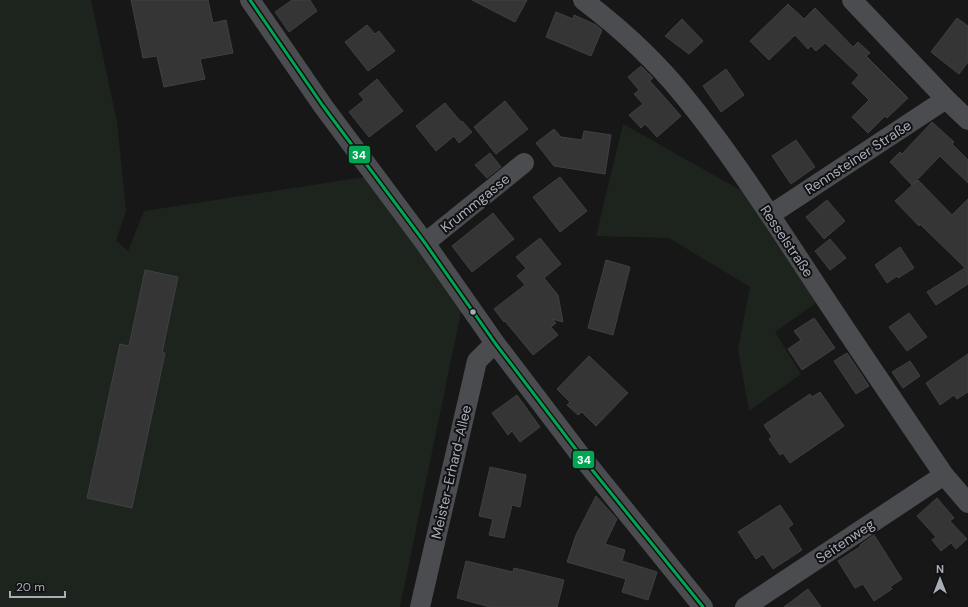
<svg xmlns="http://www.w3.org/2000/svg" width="968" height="607" font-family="'DM Sans',sans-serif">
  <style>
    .green { fill: #1d241e }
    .building { fill: #353536; stroke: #3f4043 }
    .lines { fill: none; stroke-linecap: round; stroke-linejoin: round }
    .street { stroke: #4b4c50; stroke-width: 20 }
    .bus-1-casing { stroke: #111113; stroke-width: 6 }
    .bus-1 { stroke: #00a651; stroke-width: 3 }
    .bus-dot { fill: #a8adb8; stroke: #111113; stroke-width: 1.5 }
    .labels { text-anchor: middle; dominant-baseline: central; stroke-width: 4; stroke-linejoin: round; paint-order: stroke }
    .street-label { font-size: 14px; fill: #a8adb8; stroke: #111113 }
    .line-badge { stroke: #111113; stroke-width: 1.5 }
    .badge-label { font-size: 11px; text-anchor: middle; font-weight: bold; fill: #fff }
  </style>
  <rect width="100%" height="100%" fill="#171717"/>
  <!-- green -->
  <path class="green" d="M0 0H91L117 122 126 211 116 241 128 251 144 211 365 177 462 307 400 607H0Z
    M623 124 742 191 816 303 775 332 801 374 749 411 738 349 750 287 669 238 596 236Z"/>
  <!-- building -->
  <path class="building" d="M131 0H208L213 23 226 20 233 53 200 59 205 79 164 87 157 56 143 58Z
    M292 0H310L317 11 289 32 275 12Z
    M472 0H527L515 22Z
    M788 4 804 19 815 8 853 47 858 42 870 53 866 56 908 98 887 118 885 116 868 133 852 117 869 100 852 83 859 75 825 43 816 51 811 46 808 49 795 35 769 60 750 41Z
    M556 12 573 19 574 15 596 25 602 30 591 56 546 37Z
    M957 18 968 26V62L959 74 931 52Z
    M682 19 703 41 689 54 665 36Z
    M367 25 375 34 379 31 395 51 368 71 345 42Z
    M641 66 653 78 647 83 650 81 681 116 657 137 645 124 641 128 629 115 643 104 634 94 639 90 628 77Z
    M726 69 744 95 721 112 703 86Z
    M377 79 403 111 369 137 349 112 364 100 359 94Z
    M505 101 528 129 496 154 474 127Z
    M445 103 461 122 462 121 472 132 459 143 454 136 436 151 416 126Z
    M932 122 954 142 952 144 968 160V183L940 156 912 185 890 162 900 152 902 154Z
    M554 129 561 137 582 140 584 131 611 135 605 174 554 166 536 143Z
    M796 140 815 167 791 184 772 156Z
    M490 153 501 167 487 178 475 165Z
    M560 177 587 211 560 232 533 197Z
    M918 180 952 215 968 199V284L936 305 927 292 965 268 920 224 919 226 895 201Z
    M827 200 845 221 824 239 806 217Z
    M493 213 514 239 472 272 452 246Z
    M540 238 561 264 544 278 558 295 563 322 552 319 556 323 551 327 558 335 533 355 505 321 504 322 494 309 525 285 517 276 526 268 516 257Z
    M830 239 846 258 830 270 815 251Z
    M900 247 914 268 898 278 897 276 887 283 875 265Z
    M606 260 630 267 613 335 588 328Z
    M145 270 178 277 162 353H165L132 508 87 498 120 344 129 346Z
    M909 313 927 337 907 351 889 327Z
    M814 318 835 348 802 370 788 349 801 340 794 331Z
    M847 353 869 386 856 394 834 361Z
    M968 354V392L957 399 954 395 940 405 926 383Z
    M589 356 628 393 596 426 582 412 578 415 567 405 570 402 557 389Z
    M910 361 920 376 903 388 892 372Z
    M820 392 844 426 790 463 783 453 780 455 769 439 772 437 764 425 810 394 812 397Z
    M517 395 540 427 520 442 512 431 508 435 492 413Z
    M490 467 526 475 520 507 512 505 504 538 489 535 493 519 479 516Z
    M596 496 617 519 605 544 625 550 622 561 657 572 648 600 622 592 626 579 567 562 576 535Z
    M937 498 954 518 950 521 967 539 956 549 951 543 941 551 932 540 936 537 917 516Z
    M780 505 793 524 788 528 802 550 773 569 763 554 756 559 738 532Z
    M874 535 902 579 890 587 892 589 874 601 863 584 855 588 838 561 861 546 860 545Z
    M466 561 513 572 514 568 564 580 557 607H490L457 598Z
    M808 589 821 607H784Z"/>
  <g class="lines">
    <!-- street -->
    <path class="street" d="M250 0 323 106 425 243 495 343 581 456 703 607
      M583 0C620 28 655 60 684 96 729 151 768 212 807 271 852 340 898 407 944 475L968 503
      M852 0 946 99 968 120
      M770 215 946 99
      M425 243 524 163
      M420 607 477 361 495 343
      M745 607 944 475"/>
    <defs>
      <path id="bus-1" d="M250 0 323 106 425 243 495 343 581 456 703 607"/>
    </defs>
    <!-- bus-1 casing -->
    <use href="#bus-1" class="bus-1-casing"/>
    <!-- bus-1 -->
    <use href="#bus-1" class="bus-1"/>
  </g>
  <!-- markers -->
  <circle class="bus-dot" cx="473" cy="312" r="3.5"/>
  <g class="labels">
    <!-- street labels -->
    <g class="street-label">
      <text transform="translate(858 157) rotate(-33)">Rennsteiner Straße</text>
      <text transform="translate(475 203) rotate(-39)">Krummgasse</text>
      <text transform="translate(787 241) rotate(56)">Resselstraße</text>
      <text transform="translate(451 472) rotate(-77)">Meister-Erhard-Allee</text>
      <text transform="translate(845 541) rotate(-34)">Seitenweg</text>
    </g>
  </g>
  <g class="line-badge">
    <rect x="348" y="145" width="23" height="19" rx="4" fill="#00a651"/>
    <rect x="572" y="450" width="23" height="19" rx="4" fill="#00a651"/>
  </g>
  <g class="badge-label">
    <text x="359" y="159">34</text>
    <text x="584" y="464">34</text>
  </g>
  <!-- north arrow -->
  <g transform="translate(940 579)" stroke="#111113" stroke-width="3" paint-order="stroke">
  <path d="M0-3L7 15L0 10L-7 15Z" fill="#a8adb8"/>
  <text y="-6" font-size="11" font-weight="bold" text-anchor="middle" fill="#a8adb8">N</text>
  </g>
  <!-- scale -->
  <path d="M10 591v6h55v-6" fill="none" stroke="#a8adb8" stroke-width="2"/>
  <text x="16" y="591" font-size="12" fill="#a8adb8" stroke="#111113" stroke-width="3" paint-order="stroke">20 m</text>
</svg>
